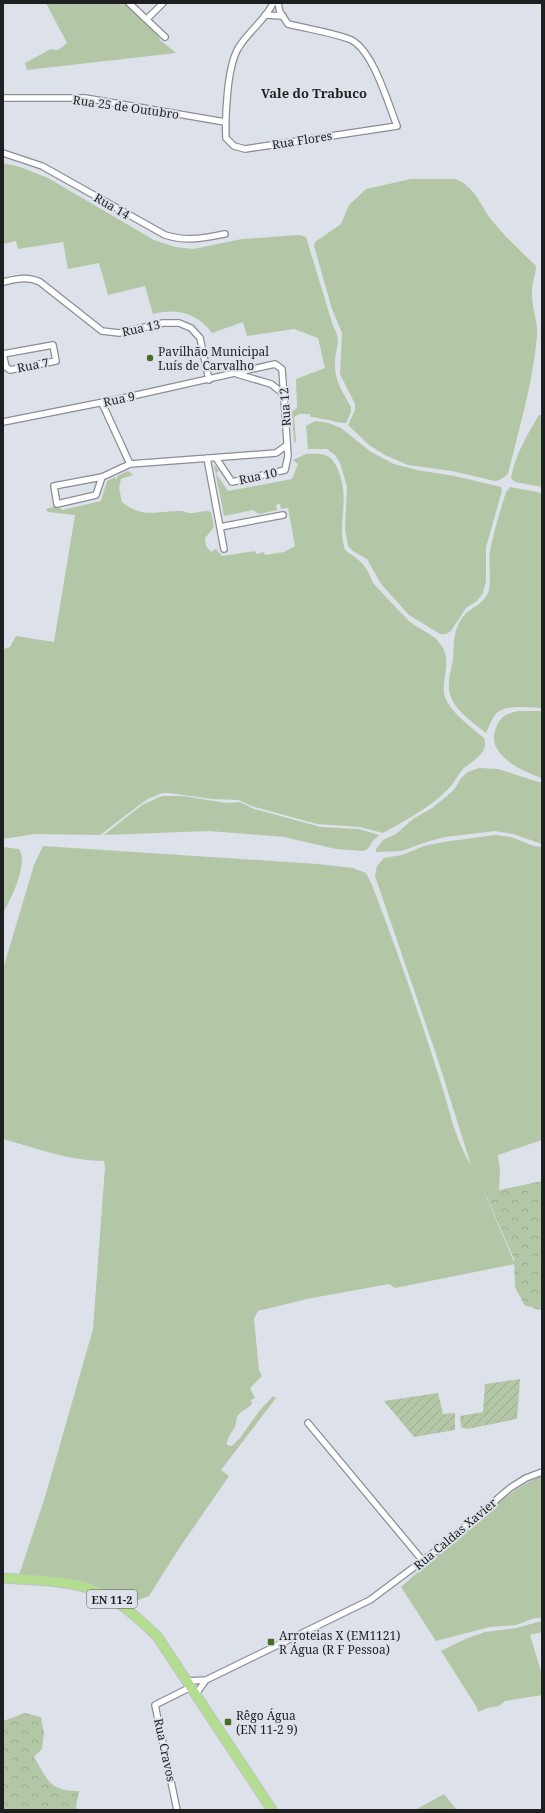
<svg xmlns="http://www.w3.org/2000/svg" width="545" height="1813" font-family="'Noto Serif',serif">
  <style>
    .grass { fill: #b3c7a7 }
    .forest { fill: url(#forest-crowns) }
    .garden { fill: url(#garden-furrows) }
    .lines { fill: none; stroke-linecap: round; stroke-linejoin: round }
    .minor-casing { stroke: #8b8e96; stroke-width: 8 }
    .primary-casing { stroke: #c0c0c1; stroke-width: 11 }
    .minor { stroke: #fff; stroke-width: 5.5 }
    .primary { stroke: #b3dd8f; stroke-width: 9 }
    .poi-dot { fill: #476d27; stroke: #dde1e9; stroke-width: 1.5 }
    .labels { text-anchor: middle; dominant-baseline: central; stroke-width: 4; stroke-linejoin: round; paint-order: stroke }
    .shield { fill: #dde1e9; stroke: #57595d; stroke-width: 1 }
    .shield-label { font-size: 11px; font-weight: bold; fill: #1d1f21 }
    .street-label { font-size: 12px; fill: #1d1f21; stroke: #dde1e9 }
    .poi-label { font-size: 12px; fill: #1d1f21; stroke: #dde1e9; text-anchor: start }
    .neighbourhood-label { font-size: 13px; font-weight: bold; fill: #1d1f21; stroke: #dde1e9 }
  </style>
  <defs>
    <pattern id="forest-crowns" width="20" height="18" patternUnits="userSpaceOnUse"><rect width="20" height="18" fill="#b3c7a7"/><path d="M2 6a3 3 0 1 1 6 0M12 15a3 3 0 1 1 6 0" fill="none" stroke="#9aaa8f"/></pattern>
    <pattern id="garden-furrows" width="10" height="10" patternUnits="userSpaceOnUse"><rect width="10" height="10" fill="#b3c7a7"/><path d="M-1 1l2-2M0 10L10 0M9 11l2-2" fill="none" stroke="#9aaa8f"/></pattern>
  </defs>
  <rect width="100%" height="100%" fill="#dde1e9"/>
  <!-- grass -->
  <path class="grass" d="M46 3H126L158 35 160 40 176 53 27 70 25 63 51 49 58 50 67 43Z
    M3 163 20 167 48 178 154 240 175 247 193 249 242 239 299 235 306 237 333 326C343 342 334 350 335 366 335 382 344 394 351 407V412L346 423C341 424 319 417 310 417V414H299L294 417 296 441 294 443 292 412 297 408 296 379 325 368 318 338 294 329 247 336 243 322 212 333C197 313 177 308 153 314L145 286 108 295 99 263 68 269 63 242 18 249 16 241 3 244Z
    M411 179H455C476 186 481 209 495 224 508 240 522 252 536 266 536 274 532 282 532 290 531 306 538 320 537 336 533 383 519 428 508 474L500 480 495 481 452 471 408 465 385 455 369 445 348 425 355 410V404L340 374 342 333 332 309 314 246 315 242 341 224 349 205 366 189Z
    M539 415H542V487L515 482 511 478C515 455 527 435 539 415Z
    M315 421 329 423 341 428 371 452 394 464 417 470 455 476 501 487 502 491 486 547V581L483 593 477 601 466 608 451 631 446 634H440L409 615 381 584 367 559 353 551 348 546 345 529 347 487 340 463 335 455 327 449H308L306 426Z
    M306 454C312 454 321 453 327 456 336 459 342 479 343 488 346 509 338 529 345 550 353 556 362 561 367 570 370 575 371 580 374 584 385 596 396 608 408 620 420 631 435 633 443 648 451 664 442 677 444 693 446 709 472 728 484 738 490 751 473 761 464 768 458 774 455 782 449 788 435 804 402 823 383 833L360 827 317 824 251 806 239 800 212 799 169 793H162L146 800 100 835 35 834 3 839V648L4 649 10 647 16 636 54 642 75 515 48 512 46 509 57 506 62 510 101 501 107 481 115 477 116 479H117V476L128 471 133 475 121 479 119 488 122 502C143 519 156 511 181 511 184 511 186 513 189 513 197 514 204 509 211 512L214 527 205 538 206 546 211 552 216 549 222 556 255 551 256 554 264 552 265 555 284 552 295 546 288 508 281 509 280 504 276 505 277 510 259 514 253 510 224 516 214 465 219 470 216 474 228 491 292 479 298 464 293 460Z
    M510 487 542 493V708C528 708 505 703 495 715 491 720 489 727 486 733 471 721 446 705 449 683 449 675 452 668 453 659 454 644 453 631 462 618 469 608 483 605 488 593 492 582 488 564 490 551 494 531 500 511 506 492Z
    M519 711H542V778C521 771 485 754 496 728 500 716 508 713 519 711Z
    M479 768 498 769 542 783V844L513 834 495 831 445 837 426 842 402 851 376 852V849L383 840 396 834 413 819 432 808 447 796 454 790 461 778 468 772Z
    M162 796H183L226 803 240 802 254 809 321 827 359 829 379 835 372 842 368 849 363 851 336 849 284 837 209 831 104 835 142 805Z
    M495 835 511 837 534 846 542 847V1140L498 1155 500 1170 499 1191 485 1194 515 1264 395 1288 389 1284 307 1299 258 1311 254 1319 259 1370 262 1376 250 1388 255 1398 251 1400 252 1404C248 1409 240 1411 237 1417 236 1420 236 1424 235 1427 232 1432 226 1439 227 1445L232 1446 240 1438 260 1410 273 1396 276 1398 221 1470 229 1476 180 1547 149 1596 133 1602 115 1596 19 1575 45 1497 93 1329 105 1167 104 1161C71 1161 35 1148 3 1139V969L34 865 43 846 318 864 353 868 366 873 372 885C397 950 420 1016 441 1083 450 1111 455 1140 471 1165L437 1057 375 876 377 866 384 858 402 855 424 846 443 842Z
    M3 847 19 849C29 863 11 899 3 913Z
    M542 1475V1618H535L516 1625 490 1627 436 1641 401 1587C447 1548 488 1502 542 1475Z
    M542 1621V1632L530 1635 542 1675V1695L505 1701 499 1706 487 1708 478 1712 476 1706 441 1651 465 1639 485 1632 516 1628Z
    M444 1794 457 1810H415Z"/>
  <!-- forest -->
  <path class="forest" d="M542 1181V1310C536 1310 532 1306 525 1306L515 1287 514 1259 485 1193Z
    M25 1713 41 1717 44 1733 42 1749 34 1757C48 1780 49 1791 79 1791L76 1806 77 1810H3L4 1800 3 1799V1721Z"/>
  <!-- garden -->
  <path class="garden" d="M520 1379 517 1419 467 1429 461 1427 460 1416 483 1412 485 1384Z
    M438 1393 443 1414 455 1413V1430L414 1437 384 1401Z"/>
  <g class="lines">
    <defs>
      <path id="minor" d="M129 3 165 37
        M273 3C267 18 248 32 239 47 227 65 225 117 226 138L234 146 245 149 397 126C388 103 372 47 349 39 330 32 308 29 288 24L280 12 278 3
        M265 15 283 16
        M147 19 163 3
        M3 98H85L225 122
        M3 153 42 166 165 235C188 242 202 238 225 234
        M3 282C17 279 27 276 40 282L102 331 119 333 163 323H179L191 328 200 338 209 380
        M3 355V354L53 345 56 361 10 370 6 367 3 354
        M237 374 271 384 284 394
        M102 403 130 464
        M3 422 119 399 275 364 282 369 288 456 285 470 232 482 216 458
        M207 458 224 549
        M102 477 54 486 57 504 96 495 102 477 130 464 276 453 287 445
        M220 527 283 515
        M308 1423 423 1561
        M187 1681 206 1680 370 1600 441 1547 510 1488 526 1478 542 1472
        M196 1694 206 1680
        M177 1810 155 1705 191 1687"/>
      <path id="primary" d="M3 1578C40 1581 85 1579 117 1602 132 1612 144 1624 157 1636L272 1810"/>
    </defs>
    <!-- minor casing -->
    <use href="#minor" class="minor-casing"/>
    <!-- primary casing -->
    <use href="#primary" class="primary-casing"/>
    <!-- minor -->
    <use href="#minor" class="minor"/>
    <!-- primary -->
    <use href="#primary" class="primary"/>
  </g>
  <!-- markers -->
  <g class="poi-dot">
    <circle cx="150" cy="358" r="4"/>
    <rect x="267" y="1638" width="8" height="8" rx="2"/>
    <rect x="224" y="1718" width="8" height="8" rx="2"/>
  </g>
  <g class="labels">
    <!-- shield labels -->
    <rect class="shield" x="87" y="1590" width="50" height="18" rx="3"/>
    <g class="shield-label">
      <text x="112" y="1599">EN 11-2</text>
    </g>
    <!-- street labels -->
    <g class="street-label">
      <text transform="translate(126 107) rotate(8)">Rua 25 de Outubro</text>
      <text transform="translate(302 140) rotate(-9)">Rua Flores</text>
      <text transform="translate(112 206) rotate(30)">Rua 14</text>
      <text transform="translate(141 328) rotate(-12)">Rua 13</text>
      <text transform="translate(33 365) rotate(-11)">Rua 7</text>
      <text transform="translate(119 399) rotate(-12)">Rua 9</text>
      <text transform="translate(285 407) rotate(-94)">Rua 12</text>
      <text transform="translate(258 476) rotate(-12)">Rua 10</text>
      <text transform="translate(455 1534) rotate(-40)">Rua Caldas Xavier</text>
      <text transform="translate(165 1750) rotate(78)">Rua Cravos</text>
    </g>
    <!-- poi labels -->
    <g class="poi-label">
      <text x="158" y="351">Pavilhão Municipal<tspan x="158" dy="14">Luís de Carvalho</tspan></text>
      <text x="279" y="1635">Arroteias X (EM1121)<tspan x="279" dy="14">R Água (R F Pessoa)</tspan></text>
      <text x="236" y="1715">Rêgo Água<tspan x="236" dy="14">(EN 11-2 9)</tspan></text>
    </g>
    <!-- neighbourhood labels -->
    <g class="neighbourhood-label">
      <text x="314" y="93">Vale do Trabuco</text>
    </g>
  </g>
  <!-- border -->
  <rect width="545" height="1813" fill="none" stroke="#1d1f21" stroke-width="8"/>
</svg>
